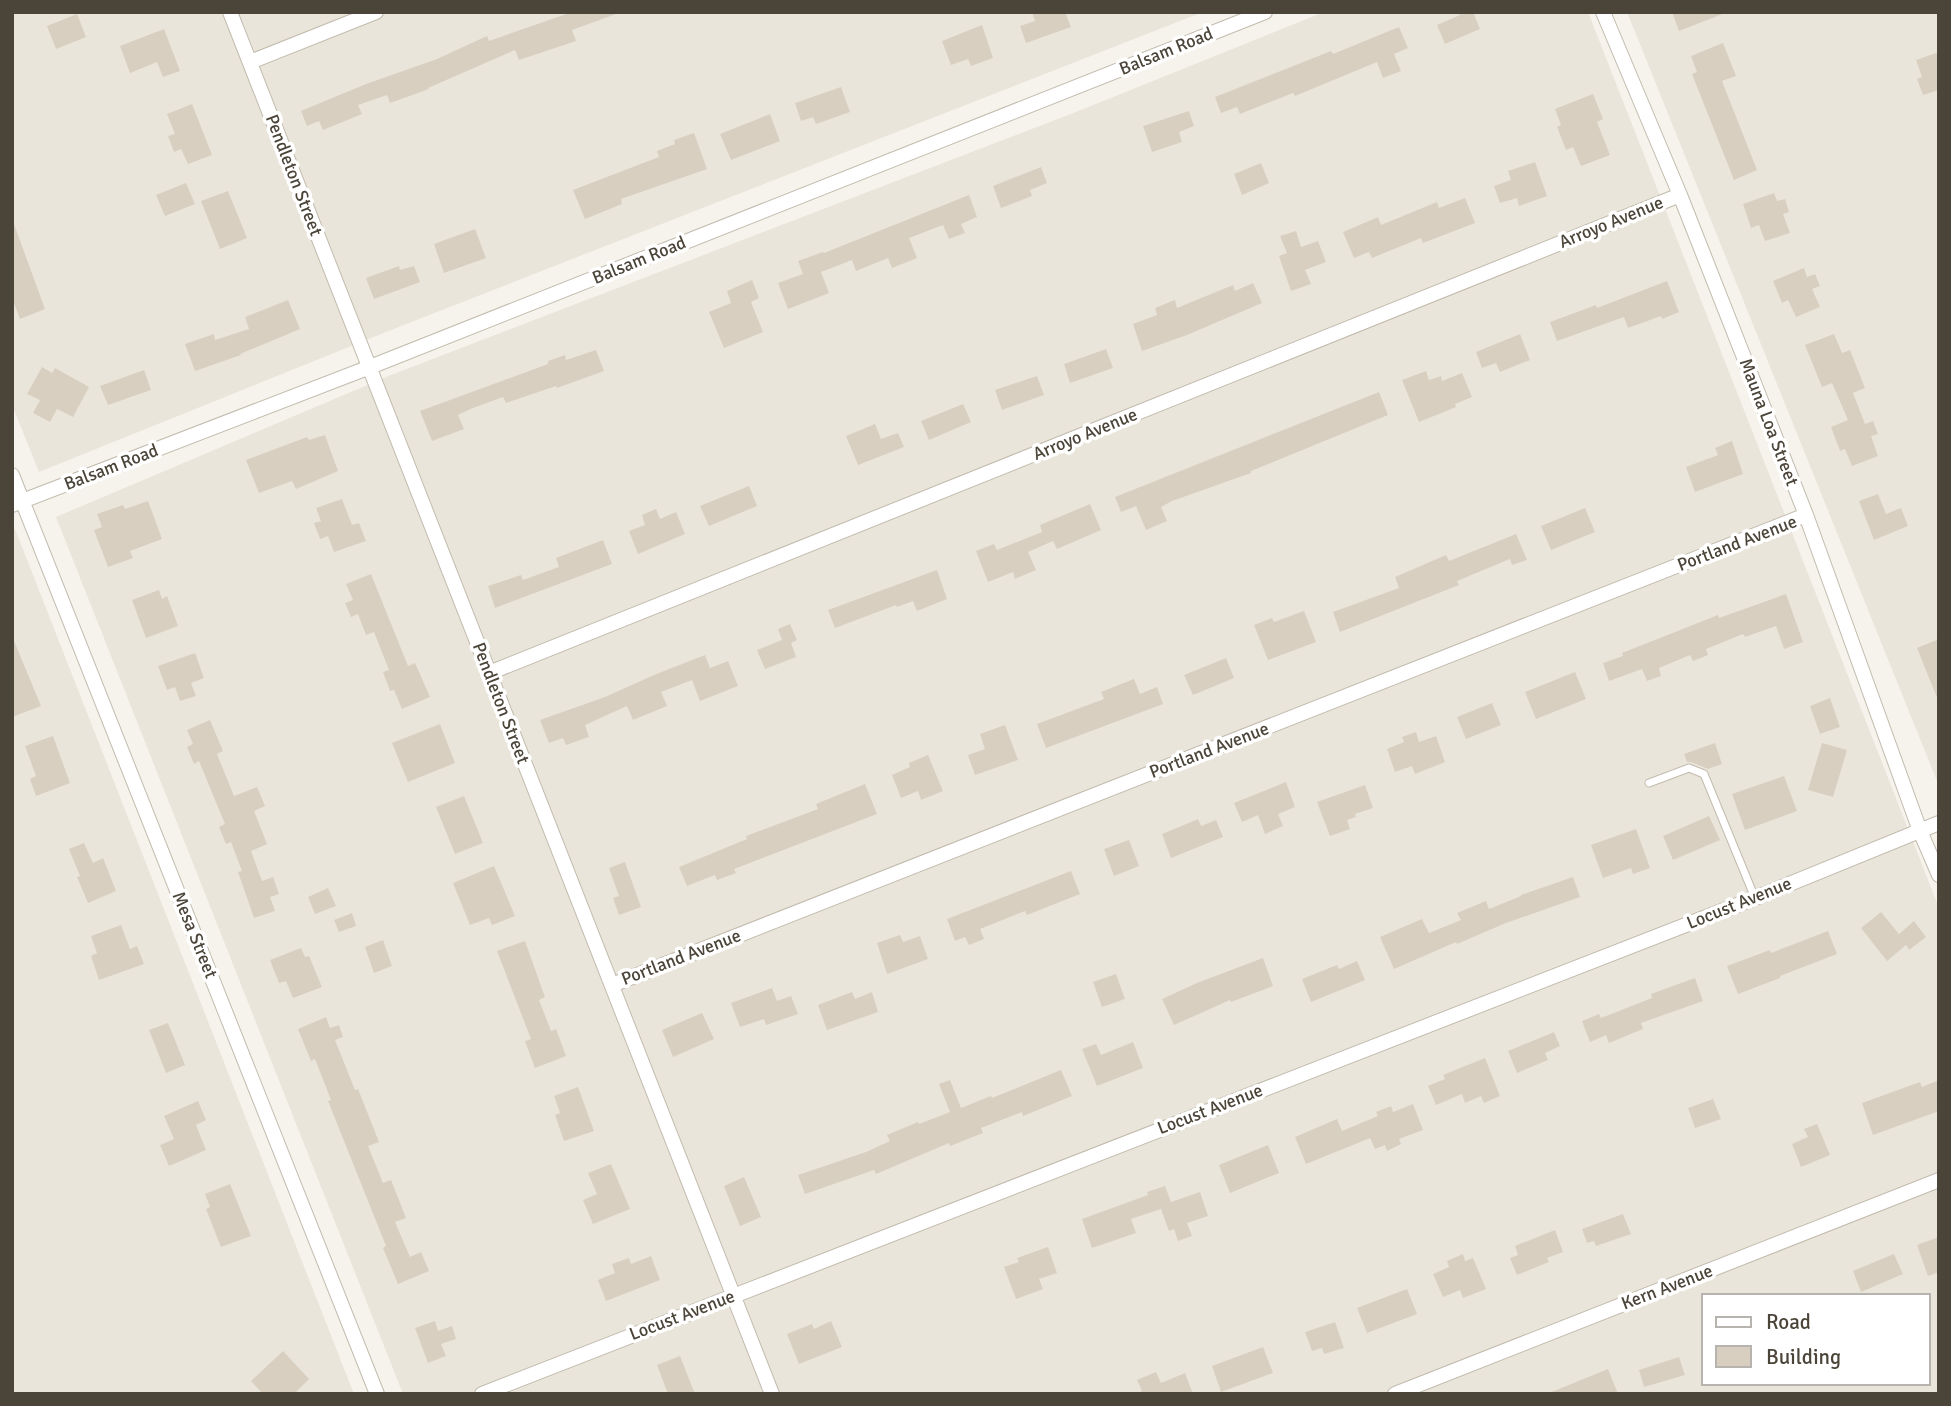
<svg xmlns="http://www.w3.org/2000/svg" width="1951" height="1406" font-family="Signika,sans-serif">
  <style>
    .residential { fill: #eae5da; fill-rule: evenodd }
    .building { fill: #d8cfc1 }
    .lines { fill: none; stroke-linecap: round; stroke-linejoin: round }
    .service-casing { stroke: #c2bbae; stroke-width: 9 }
    .minor-casing { stroke: #c2bbae; stroke-width: 16 }
    .service { stroke: #fff; stroke-width: 7 }
    .minor { stroke: #fff; stroke-width: 14 }
    .labels { text-anchor: middle; dominant-baseline: central; stroke-width: 7; stroke-linejoin: round; paint-order: stroke }
    .street-label { font-size: 18px; fill: #4b4439; stroke: #fff }
  </style>
  <rect width="100%" height="100%" fill="#f6f3ec"/>
  <!-- residential -->
  <path class="residential" d="M12 12H1203L391 330 39 472 12 405Z
    M1324 12H1588L1939 908V1394H403L56 517 391 375 1076 112ZM1704 1296H1928V1383H1704Z
    M1627 12H1939V786Z
    M15 529 354 1394H12V530Z"/>
  <!-- building -->
  <path class="building" d="M572 12H616V14L572 30 576 41 519 60 515 50 428 88 429 89 390 103 387 95 358 105 362 114 323 130 319 121 307 126 301 111 366 84 437 59 487 36 489 41Z
    M1032 12H1065L1071 27 1026 43 1020 26 1035 21Z
    M1458 12H1473L1480 29 1445 44 1437 25 1460 15Z
    M1672 12H1725V13L1679 31Z
    M77 14 86 37 56 49 47 26Z
    M982 25 993 58 971 66 968 59 951 65 942 41Z
    M1399 27 1408 48 1394 54 1401 71 1383 78 1377 62 1295 96 1293 93 1240 114 1237 107 1221 113 1215 97 1331 51 1333 54Z
    M164 29 180 71 163 77 157 62 130 73 120 46Z
    M1723 43 1736 76 1722 81 1757 170 1734 180 1692 74 1697 72 1691 56Z
    M1939 52V90L1923 95 1917 79 1922 77 1916 60Z
    M841 87 850 112 816 124 813 117 801 121 795 103Z
    M1593 94 1603 119 1597 122 1610 155 1581 166 1573 147 1566 150 1557 127 1561 125 1555 109Z
    M192 104 212 155 188 164 181 149 174 152 168 136 175 134 167 114Z
    M1189 111 1194 126 1179 132 1182 142 1152 152 1143 126Z
    M770 114 780 141 731 160 720 134Z
    M694 133 707 169 621 199 622 204 585 219 573 190 659 157 657 151 675 144 674 140Z
    M1535 162 1547 196 1519 206 1517 198 1500 203 1494 186 1511 180 1508 171Z
    M1261 163 1269 183 1242 195 1234 174Z
    M1041 167 1047 183 1030 190 1032 196 1001 208 993 186Z
    M186 183 195 204 165 216 156 195Z
    M228 191 247 238 220 249 201 201Z
    M1774 193 1777 201 1785 199 1789 212 1783 214 1790 233 1765 241 1759 225 1751 228 1743 204Z
    M969 195 977 217 961 224 965 233 949 239 943 225 909 238 917 258 892 268 888 258 856 271 852 260 821 272 829 293 788 309 778 283 803 274 798 261 823 252 824 253Z
    M1465 198 1475 223 1423 243 1421 238 1372 258 1369 252 1354 258 1343 232 1378 217 1381 225 1437 202 1439 208Z
    M14 224 45 309 20 319 12 298V225Z
    M475 229 486 258 444 273 434 244Z
    M1296 231 1301 247 1318 241 1326 262 1305 270 1311 284 1291 291 1279 256 1287 253 1280 236Z
    M399 266 400 270 414 266 420 282 374 299 366 278Z
    M1804 268 1807 277 1815 274 1820 286 1812 289 1820 307 1796 317 1788 300 1782 303 1773 281Z
    M752 280 759 298 751 302 763 332 724 348 709 312 731 303 727 291Z
    M1667 281 1679 312 1662 319 1661 316 1628 328 1624 317 1557 341 1550 322 1596 305 1597 308Z
    M1253 283 1262 303 1187 335 1142 351 1133 324 1157 315 1155 308 1175 300 1177 308 1233 285 1235 291Z
    M288 300 300 329 240 354 241 355 195 371 185 344 214 334 215 340 249 329 245 317Z
    M1520 334 1530 360 1500 372 1496 363 1482 368 1476 352Z
    M1834 334 1842 353 1850 350 1865 388 1853 393 1865 424 1873 421 1878 434 1871 436 1878 456 1852 466 1845 449 1840 451 1831 427 1848 420 1832 383 1822 387 1805 345Z
    M1106 349 1113 368 1070 383 1064 364Z
    M596 350 604 371 557 388 556 386 506 403 503 397 473 408 458 415 464 429 432 441 420 411 548 364V361L565 355 566 360Z
    M42 367 52 373 55 368 89 387 73 417 57 409 50 422 33 413 40 400 27 394Z
    M144 370 151 390 108 405 100 386Z
    M1426 371 1429 380 1441 376 1442 381 1462 373 1472 397 1455 404 1456 407 1419 422 1402 380Z
    M1037 376 1044 395 1002 410 995 390Z
    M1379 392 1388 415 1251 471V473L1172 501 1161 507 1167 521 1146 530 1136 506 1121 512 1115 497Z
    M963 404 971 422 929 440 921 421Z
    M875 424 881 439 898 433 904 447 858 465 846 436Z
    M325 435 338 471 296 489 292 481 259 493 246 460 307 437 309 440Z
    M1732 441 1743 474 1695 492 1686 467 1718 455 1715 448Z
    M749 486 757 506 709 526 700 506Z
    M1878 494 1886 514 1901 508 1908 526 1874 540 1859 501Z
    M342 499 352 525 359 523 366 541 334 552 328 536 320 539 314 523 321 521 316 508Z
    M148 501 162 539 130 551 133 558 108 567 94 530 102 527 97 514 123 505 125 509Z
    M1090 504 1101 530 1057 549 1053 541 1028 552 1036 570 1015 579 1013 572 988 582 976 551 994 544 997 550 1042 532 1040 525Z
    M1585 508 1595 532 1551 550 1541 526Z
    M656 509 660 519 676 512 685 534 638 554 629 531 645 525 642 515Z
    M1516 534 1527 560 1512 565 1510 559 1457 581 1459 585 1340 632 1333 612 1399 588 1395 577 1446 555 1449 561Z
    M603 540 612 564 495 608 488 586 521 575 523 580 559 567 556 558Z
    M937 570 947 599 917 611 913 601 897 607 896 605 835 628 828 610Z
    M371 574 408 666 415 663 430 697 402 709 394 690 390 691 383 672 389 670 374 632 366 635 358 614 351 617 345 603 353 600 346 584Z
    M159 590 162 599 167 596 178 626 146 638 132 600Z
    M1786 594 1803 642 1784 649 1776 626 1745 637 1743 634 1706 649 1708 655 1693 661 1690 655 1659 668 1661 676 1647 681 1642 669 1609 681 1603 663 1623 656 1622 653 1718 615 1719 618Z
    M1304 611 1316 642 1268 660 1254 625 1272 618 1274 622Z
    M790 624 797 640 791 643 796 657 765 669 757 650 782 640 778 629Z
    M12 636 41 706 12 717Z
    M1939 639V700H1938L1917 648Z
    M195 653 204 678 191 683 196 696 180 701 175 687 167 690 158 666Z
    M705 655 710 668 728 661 738 686 700 701 692 680 661 692 667 706 633 720 627 706 585 725 589 737 566 745 563 738 549 743 540 720 605 697 654 675Z
    M1226 658 1234 678 1193 695 1184 675Z
    M1575 672 1586 699 1536 719 1525 692Z
    M1134 679 1140 694 1157 687 1163 704 1046 748 1037 724 1104 699 1101 692Z
    M1830 698 1840 727 1820 734 1810 706Z
    M1492 703 1501 725 1466 739 1457 717Z
    M210 720 223 751 217 754 234 796 257 787 265 806 254 811 267 844 251 851 262 881 273 877 279 894 270 897 275 911 254 918 238 872 242 871 231 842 226 844 219 827 225 824 199 761 194 764 187 747 193 744 187 730Z
    M440 724 455 763 408 782 392 743Z
    M1005 725 1018 760 975 775 968 755 985 749 980 734Z
    M1416 732 1419 742 1436 736 1445 762 1415 774 1412 766 1395 772 1387 749 1404 742 1402 737Z
    M53 736 70 783 36 796 30 779 36 776 25 746Z
    M1715 743 1722 764 1708 769 1691 762H1687L1684 754Z
    M1822 743 1847 750 1833 797 1808 790Z
    M928 755 943 791 921 800 918 791 901 798 892 775 910 767 909 763Z
    M1784 776 1797 811 1745 830 1732 794Z
    M1286 782 1295 807 1278 814 1283 826 1265 834 1258 815 1242 822 1234 803Z
    M865 784 877 814 734 869 736 873 717 880 715 875 687 886 679 867 747 839 746 836 818 809 816 804Z
    M1365 785 1373 808 1355 814 1356 817 1347 820 1350 829 1330 836 1317 802Z
    M464 796 483 843 455 854 436 807Z
    M1709 816 1720 840 1673 860 1663 836Z
    M1198 819 1201 826 1216 820 1223 837 1171 858 1162 834Z
    M1636 829 1650 868 1633 874 1631 868 1603 878 1591 845Z
    M1129 840 1139 866 1114 876 1104 849Z
    M84 843 93 863 103 858 116 891 88 903 77 877 80 876 69 849Z
    M625 862 641 907 619 915 613 898 619 896 609 868Z
    M494 866 515 916 492 925 489 918 470 925 453 883Z
    M1071 871 1080 894 1027 915 1025 911 980 929 984 939 969 945 965 937 955 941 947 919Z
    M1573 877 1580 897 1506 923 1457 944 1456 942 1394 969 1380 937 1422 919 1429 933 1461 920 1457 913 1486 901 1489 909 1521 896V895Z
    M328 888 336 906 315 914 308 897Z
    M1881 912 1899 934 1914 921 1926 937 1909 950 1906 945 1887 961 1861 928Z
    M352 913 356 926 339 932 334 920Z
    M121 925 130 949 137 946 144 964 99 980 91 956 97 953 91 936Z
    M1828 931 1837 954 1780 976V978L1738 994 1727 966 1770 950 1771 953Z
    M900 935 903 942 920 936 928 959 887 974 877 943Z
    M383 940 392 966 374 973 365 947Z
    M525 941 545 997 539 1000 551 1031 556 1029 566 1056 535 1068 525 1041 531 1039 497 951Z
    M301 948 305 957 309 956 322 987 293 998 286 981 279 983 270 960Z
    M1263 958 1273 986 1231 1002 1230 1000 1174 1025 1162 999 1197 983Z
    M1357 961 1365 980 1311 1002 1302 979 1337 965 1339 969Z
    M1116 974 1125 999 1102 1007 1093 982Z
    M1695 978 1703 1001 1641 1023 1643 1029 1609 1043 1606 1035 1590 1042 1582 1021 1599 1014 1601 1018 1652 998 1651 994Z
    M772 988 777 1001 791 996 798 1014 766 1025 764 1019 740 1027 731 1003Z
    M852 992 855 999 872 992 878 1012 827 1030 818 1005Z
    M702 1013 714 1039 673 1057 662 1030Z
    M326 1017 330 1028 339 1025 343 1037 335 1040 355 1090 358 1089 379 1142 368 1146 383 1183 391 1180 406 1218 395 1222 410 1257 421 1252 429 1271 398 1284 383 1248 386 1246 328 1101 331 1100 315 1059 311 1061 298 1029Z
    M168 1023 185 1065 166 1073 149 1030Z
    M1554 1032 1560 1046 1545 1053 1548 1060 1517 1073 1508 1051Z
    M1133 1042 1143 1068 1097 1086 1082 1049 1096 1044 1101 1055Z
    M1485 1058 1500 1096 1484 1103 1481 1096 1465 1103 1462 1094 1436 1105 1428 1086 1445 1079 1443 1075Z
    M1061 1070 1072 1096 1023 1116 1022 1112 981 1128 983 1133 950 1146 949 1143 876 1174 874 1170 805 1194 798 1175 866 1152 890 1141 887 1135 918 1122 919 1124 950 1112 939 1084 950 1080 961 1108 991 1096 992 1098Z
    M1939 1080V1111L1873 1135 1862 1103 1920 1082 1922 1087Z
    M578 1087 594 1131 564 1141 555 1115 560 1113 554 1096Z
    M1713 1099 1721 1119 1695 1128 1688 1108Z
    M198 1101 206 1120 196 1125 206 1150 169 1166 160 1145 174 1139 164 1116Z
    M1413 1104 1423 1130 1399 1139 1401 1144 1387 1151 1385 1145 1375 1149 1370 1138 1306 1164 1295 1137 1337 1119 1342 1131 1378 1116 1376 1112 1391 1106 1393 1112Z
    M1817 1124 1830 1155 1801 1167 1792 1144 1808 1137 1804 1129Z
    M1268 1145 1279 1173 1230 1193 1219 1165Z
    M611 1164 630 1209 593 1224 583 1200 597 1194 588 1173Z
    M744 1177 761 1217 740 1226 724 1186Z
    M230 1184 251 1236 221 1247 206 1209 210 1207 205 1194Z
    M1165 1186 1171 1202 1200 1192 1208 1216 1187 1223 1192 1236 1178 1241 1174 1229 1169 1231 1161 1209 1131 1219 1136 1233 1092 1248 1082 1219 1148 1195 1147 1192Z
    M1623 1214 1631 1234 1596 1246 1594 1241 1587 1243 1582 1229Z
    M1555 1230 1563 1252 1547 1258 1549 1262 1517 1275 1510 1258 1518 1255 1515 1246Z
    M1939 1237V1272L1928 1276 1917 1245Z
    M1048 1247 1057 1273 1039 1279 1043 1289 1016 1299 1004 1267 1019 1262 1017 1258Z
    M1463 1254 1465 1261 1473 1258 1486 1289 1463 1298 1460 1290 1443 1297 1433 1274 1449 1267 1447 1261Z
    M1894 1254 1903 1274 1861 1292 1853 1271Z
    M651 1256 660 1280 606 1301 598 1280 615 1273 612 1264 629 1258 631 1264Z
    M1407 1289 1417 1314 1367 1333 1357 1308Z
    M435 1321 438 1331 452 1326 456 1339 441 1344 446 1356 428 1363 415 1328Z
    M831 1321 842 1347 799 1364 787 1334 812 1324 814 1329Z
    M1335 1322 1344 1348 1324 1354 1322 1348 1312 1351 1305 1332Z
    M1263 1347 1273 1373 1221 1392 1212 1366Z
    M283 1351 309 1379 294 1394H263L251 1381Z
    M680 1356 695 1394H668L657 1365Z
    M1679 1357 1685 1375 1644 1387 1639 1370Z
    M1608 1369 1618 1394H1549V1393Z
    M1156 1372 1161 1383 1185 1373 1193 1394H1135L1142 1391 1137 1380Z"/>
  <g class="lines">
    <defs>
      <path id="service" d="M1649 783 1689 768 1704 774 1755 898"/>
      <path id="minor" d="M230 12 772 1394
        M1603 12 1680 195 1806 515 1920 831 1939 875
        M250 62 376 12
        M12 475 377 1394
        M12 505 370 367 1265 12
        M489 673 1680 195
        M612 985 1806 515
        M482 1394 1755 898 1939 823
        M1395 1394 1939 1180"/>
    </defs>
    <!-- service casing -->
    <use href="#service" class="service-casing"/>
    <!-- minor casing -->
    <use href="#minor" class="minor-casing"/>
    <!-- service -->
    <use href="#service" class="service"/>
    <!-- minor -->
    <use href="#minor" class="minor"/>
  </g>
  <g class="labels">
    <!-- street labels -->
    <g class="street-label">
      <text transform="translate(1166 51) rotate(-22)">Balsam Road</text>
      <text transform="translate(294 175) rotate(69)">Pendleton Street</text>
      <text transform="translate(1611 222) rotate(-22)">Arroyo Avenue</text>
      <text transform="translate(639 260) rotate(-22)">Balsam Road</text>
      <text transform="translate(1769 422) rotate(69)">Mauna Loa Street</text>
      <text transform="translate(1085 434) rotate(-22)">Arroyo Avenue</text>
      <text transform="translate(111 467) rotate(-21)">Balsam Road</text>
      <text transform="translate(1737 543) rotate(-21)">Portland Avenue</text>
      <text transform="translate(501 703) rotate(69)">Pendleton Street</text>
      <text transform="translate(1209 750) rotate(-21)">Portland Avenue</text>
      <text transform="translate(1739 903) rotate(-22)">Locust Avenue</text>
      <text transform="translate(195 935) rotate(68)">Mesa Street</text>
      <text transform="translate(681 957) rotate(-21)">Portland Avenue</text>
      <text transform="translate(1210 1109) rotate(-21)">Locust Avenue</text>
      <text transform="translate(1667 1287) rotate(-21)">Kern Avenue</text>
      <text transform="translate(682 1315) rotate(-21)">Locust Avenue</text>
    </g>
  </g>
  <!-- border -->
  <rect width="1951" height="1406" fill="none" stroke="#4b4439" stroke-width="28"/>
  <!-- legend -->
  <rect x="1702" y="1294" width="228" height="91" fill="#ffffff" stroke="#b7b4b0" stroke-width="2"/>
  <rect x="1716" y="1317" width="35" height="10" fill="#ffffff" stroke="#b7b4b0" stroke-width="2"/>
  <text x="1766" y="1329" font-size="21" fill="#4b4439">Road</text>
  <rect x="1716" y="1346" width="35" height="21" fill="#d8cfc1" stroke="#b7b4b0" stroke-width="2"/>
  <text x="1766" y="1364" font-size="21" fill="#4b4439">Building</text>
</svg>
